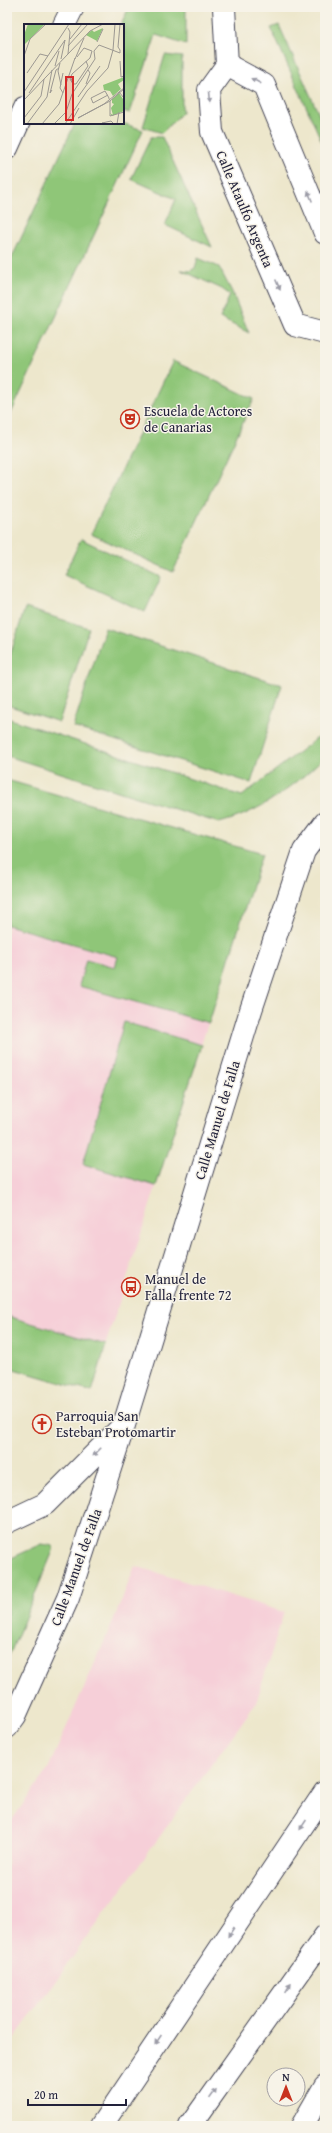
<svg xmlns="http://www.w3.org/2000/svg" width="332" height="2133" font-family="'Gentium Book Plus',serif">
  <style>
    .built { fill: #f6cfd8 }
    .green { fill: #8fc678; stroke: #58745a }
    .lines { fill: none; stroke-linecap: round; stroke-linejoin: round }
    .minor-casing { stroke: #404051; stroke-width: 24 }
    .highway-casing { stroke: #404051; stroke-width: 24 }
    .minor { stroke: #fff; stroke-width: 22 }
    .highway { stroke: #fff; stroke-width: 22 }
    .oneway { fill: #9c9ca7 }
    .labels { text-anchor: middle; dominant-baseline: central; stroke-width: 3; stroke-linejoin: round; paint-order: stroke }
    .street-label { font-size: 14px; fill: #22223b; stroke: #f7f3e8 }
    .poi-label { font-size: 14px; fill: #22223b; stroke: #f7f3e8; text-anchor: start }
    .inset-road { fill: none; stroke: #9c9892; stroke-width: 1 }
    .view { fill: #d62828; fill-opacity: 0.15; stroke: #d62828; stroke-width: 2 }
    .inset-edge { fill: none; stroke: #22223b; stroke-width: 2 }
  </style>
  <rect width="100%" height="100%" fill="#f7f3e8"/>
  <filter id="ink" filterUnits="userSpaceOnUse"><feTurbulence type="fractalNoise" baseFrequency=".025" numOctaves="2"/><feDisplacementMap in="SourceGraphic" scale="8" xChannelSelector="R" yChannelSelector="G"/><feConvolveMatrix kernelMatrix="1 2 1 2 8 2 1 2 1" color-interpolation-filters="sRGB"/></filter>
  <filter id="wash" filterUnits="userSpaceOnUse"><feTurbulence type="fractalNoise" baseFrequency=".012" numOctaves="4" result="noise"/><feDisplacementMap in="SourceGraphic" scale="16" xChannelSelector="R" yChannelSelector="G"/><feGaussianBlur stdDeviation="0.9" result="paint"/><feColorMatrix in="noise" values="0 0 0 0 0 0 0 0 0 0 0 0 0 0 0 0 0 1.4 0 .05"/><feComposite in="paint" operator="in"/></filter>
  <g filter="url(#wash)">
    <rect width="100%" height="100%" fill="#ede7cc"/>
    <!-- built -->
    <path class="built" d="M7 780 262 854 96 1375 7 1349Z
      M135 1566 284 1612 256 1703 8 2047 7 1827 48 1769 113 1622Z"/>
    <!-- green -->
    <path class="green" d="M129 7H186V45L156 35 130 113 123 111V25H121Z
      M279 25 325 128V141L322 142 271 28Z
      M165 55 182 57V113L162 133 143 127Z
      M75 123H122L143 130 7 422V268Z
      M151 137H162L212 247 165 225 176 199 131 179Z
      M198 258 219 267 232 292 249 333 220 318 230 295 222 289 181 270 190 271 195 268Z
      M173 361 254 399 173 572 91 534Z
      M81 539 161 577 145 612 64 575Z
      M25 608 89 628 59 722 7 705V665Z
      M105 628 282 685 251 783 73 727Z
      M7 718 242 796 325 732V756C296 786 259 813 219 823L7 756Z
      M7 780 262 854 209 1023 79 986 86 959 115 967 118 957 7 925Z
      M124 1022 202 1045 156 1186 83 1164Z
      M7 1316 106 1345 92 1392 7 1367Z
      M42 1544 53 1546V1551L7 1661V1560Z"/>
  </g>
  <g filter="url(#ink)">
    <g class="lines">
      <defs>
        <path id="minor" d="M224 7 227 65 209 90 212 132 295 325 325 333
          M64 25 73 7
          M227 65 264 85 325 233
          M7 148 25 108
          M7 1522 45 1504 122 1427
          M7 1727 15 1716 68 1598 124 1425 251 1010 304 851 325 823"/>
        <path id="highway" d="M101 2126 325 1792
          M190 2126 325 1936
          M302 2126 325 2086"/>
      </defs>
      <!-- minor casing -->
      <use href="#minor" class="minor-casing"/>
      <!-- highway casing -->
      <use href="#highway" class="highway-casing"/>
      <!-- minor -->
      <use href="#minor" class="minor"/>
      <!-- highway -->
      <use href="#highway" class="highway"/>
    </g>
    <!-- one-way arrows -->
    <defs><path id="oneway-solid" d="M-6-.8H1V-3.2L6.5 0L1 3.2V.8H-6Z"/></defs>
    <g class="oneway">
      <use href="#oneway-solid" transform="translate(256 81) rotate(-152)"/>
      <use href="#oneway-solid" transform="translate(209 98) rotate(85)"/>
      <use href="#oneway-solid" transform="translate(310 196) rotate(-112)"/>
      <use href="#oneway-solid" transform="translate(278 285) rotate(67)"/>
      <use href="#oneway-solid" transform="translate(97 1452) rotate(135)"/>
      <use href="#oneway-solid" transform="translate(303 1825) rotate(124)"/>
      <use href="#oneway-solid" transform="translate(231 1932) rotate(124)"/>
      <use href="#oneway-solid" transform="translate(288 1988) rotate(-55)"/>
      <use href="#oneway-solid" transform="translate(158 2040) rotate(124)"/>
      <use href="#oneway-solid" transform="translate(213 2094) rotate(-55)"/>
    </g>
  </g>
  <!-- icons -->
  <defs>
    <symbol id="theatre-ring" viewBox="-11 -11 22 22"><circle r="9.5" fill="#f7f3e8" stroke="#c8321e" stroke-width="1.5"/><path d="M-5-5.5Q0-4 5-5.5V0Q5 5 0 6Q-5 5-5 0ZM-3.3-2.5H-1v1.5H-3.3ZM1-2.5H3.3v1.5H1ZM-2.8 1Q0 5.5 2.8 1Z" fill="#c8321e"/></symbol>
    <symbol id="bus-ring" viewBox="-11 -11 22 22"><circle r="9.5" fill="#f7f3e8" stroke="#c8321e" stroke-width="1.5"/><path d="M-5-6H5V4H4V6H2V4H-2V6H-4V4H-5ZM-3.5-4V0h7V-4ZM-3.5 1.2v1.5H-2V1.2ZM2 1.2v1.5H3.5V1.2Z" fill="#c8321e"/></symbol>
    <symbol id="church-ring" viewBox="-11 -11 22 22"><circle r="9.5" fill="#f7f3e8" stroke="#c8321e" stroke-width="1.5"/><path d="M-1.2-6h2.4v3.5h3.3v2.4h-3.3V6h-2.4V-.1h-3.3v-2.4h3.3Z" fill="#c8321e"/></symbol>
  </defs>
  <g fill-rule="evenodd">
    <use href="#theatre-ring" x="119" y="408" width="22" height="22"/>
    <use href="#bus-ring" x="120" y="1276" width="22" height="22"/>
    <use href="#church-ring" x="31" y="1413" width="22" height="22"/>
  </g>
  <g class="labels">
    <!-- street labels -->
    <g class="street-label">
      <text transform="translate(245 209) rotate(67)">Calle Ataulfo Argenta</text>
      <text transform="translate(217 1120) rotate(-73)">Calle Manuel de Falla</text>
      <text transform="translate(76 1567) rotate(-70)">Calle Manuel de Falla</text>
    </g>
    <!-- poi labels -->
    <g class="poi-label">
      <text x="144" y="411">Escuela de Actores<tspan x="144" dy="16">de Canarias</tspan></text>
      <text x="145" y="1279">Manuel de<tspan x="145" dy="16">Falla, frente 72</tspan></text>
      <text x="56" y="1416">Parroquia San<tspan x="56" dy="16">Esteban Protomartir</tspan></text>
    </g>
  </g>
  <!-- overview -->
  <g transform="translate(24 24)">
    <rect width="100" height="100" fill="#ede7cc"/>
    <path d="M4 0H21L0 21V11ZM79 4 73 17 62 11 68 6 70 8ZM100 53V56L94 60 97 65 89 72 86 67 80 66 79 61ZM95 69 99 75 100 87 88 92 86 89 89 91 87 84 90 80 88 79V75Z" fill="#8fc678"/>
    <path class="inset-road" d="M96 0 94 23 96 26M44 4 46 8 44 30M46 15 58 0M73 18 79 5M44 22 64 0M70 27 75 21 96 29V26M0 32 6 15 22 0M53 33 60 24 68 27M51 35 60 14M96 37 97 53 100 52M36 39 34 47 37 61M31 42 35 27M3 49 16 30 24 32M47 54 49 60 46 55 48 50 66 34 68 27M49 60H52L64 42 62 37M62 60 66 49 64 46M100 64 80 80 54 94 86 77 100 65M28 66 26 69 32 46 35 44M0 68 45 0M95 68 100 74V80M5 69 41 16 37 35M39 69 36 64 39 49M84 71 69 79 67 74 81 67 85 74V75M54 73 76 42M0 76 66 7 79 0M86 77V92L100 88M0 94 17 72 20 55M3 100 23 73 28 46M18 100 35 80 51 34M30 100 42 88 48 70 71 35 70 27M41 100 63 67 84 44 89 26 91 0M46 100 55 84M86 100 78 99 87 97 90 100M93 100 95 88"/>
    <path class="view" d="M42 53H49V96H42Z"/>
    <rect width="100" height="100" class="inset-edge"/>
  </g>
  <!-- margin -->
  <rect width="332" height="2133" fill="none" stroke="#f7f3e8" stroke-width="24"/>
  <!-- north arrow -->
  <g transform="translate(286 2087)"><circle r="19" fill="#f7f3e8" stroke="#a29fa3"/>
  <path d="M0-3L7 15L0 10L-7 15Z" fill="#c8321e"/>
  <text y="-6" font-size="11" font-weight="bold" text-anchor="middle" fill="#22223b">N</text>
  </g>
  <!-- scale -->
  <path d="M28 2099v6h98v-6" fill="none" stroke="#22223b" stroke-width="2"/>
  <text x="34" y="2099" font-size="12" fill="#22223b" stroke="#f7f3e8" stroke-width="3" paint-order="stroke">20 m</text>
</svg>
